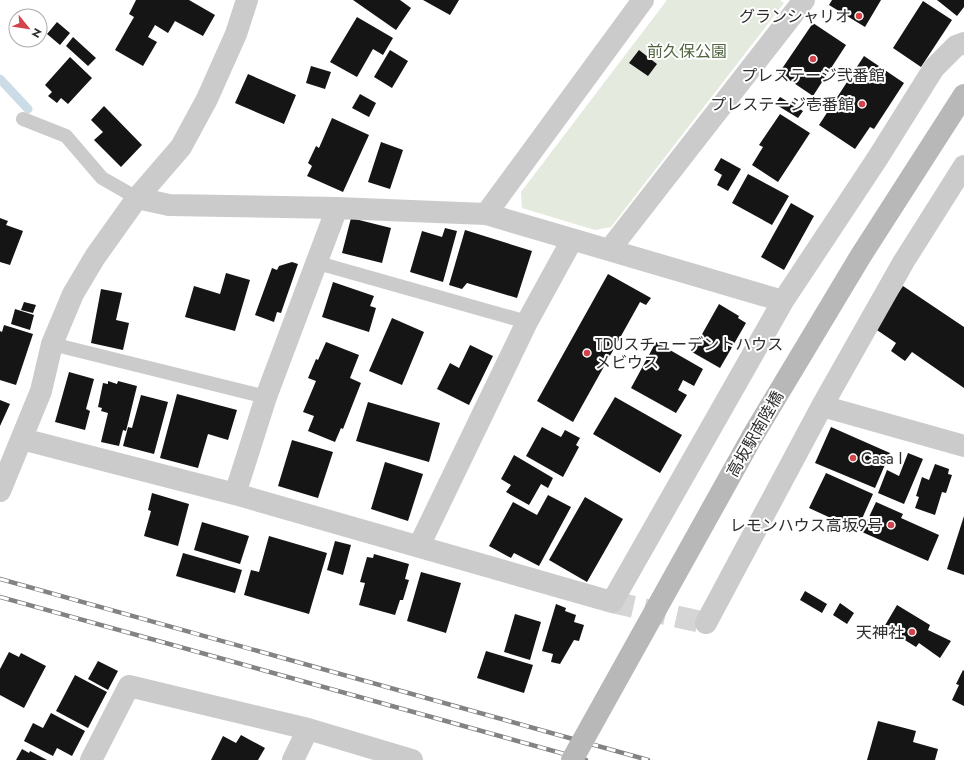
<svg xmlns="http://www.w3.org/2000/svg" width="964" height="760" font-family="Jost,'Noto Sans JP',sans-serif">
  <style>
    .green { fill: #e4eadd }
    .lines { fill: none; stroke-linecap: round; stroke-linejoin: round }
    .stream { stroke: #cbdce7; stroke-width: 9 }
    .building { fill: #151515 }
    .minor-tunnel { stroke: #d5d5d5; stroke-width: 22; stroke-dasharray: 22 11; stroke-linecap: butt }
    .service { stroke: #cbcbcb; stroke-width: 14 }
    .minor { stroke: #cbcbcb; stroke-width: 22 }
    .rail-casing { stroke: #838383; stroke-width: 4.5 }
    .rail { stroke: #fff; stroke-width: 3; stroke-dasharray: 9; stroke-linecap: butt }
    .secondary-bridge { stroke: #b8b8b8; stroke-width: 22 }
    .poi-dot { fill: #d1444b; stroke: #fff; stroke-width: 1.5 }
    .labels { text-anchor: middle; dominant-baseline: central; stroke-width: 4; stroke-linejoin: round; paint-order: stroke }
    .poi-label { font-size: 16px; fill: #2e2e2e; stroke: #fff; text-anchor: end }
    .park-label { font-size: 16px; fill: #506440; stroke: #fff }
    .street-label { font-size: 16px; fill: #2e2e2e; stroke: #fff }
  </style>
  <rect width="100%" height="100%" fill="#fff"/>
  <!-- green -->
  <path class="green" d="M667 0H780L784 3 611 227 595 230 522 208 521 192Z"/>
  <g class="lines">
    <!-- stream -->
    <path class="stream" d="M0 79 28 109"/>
  </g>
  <!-- building -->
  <path class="building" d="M136 0H189L215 15 203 36 175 21 168 33 155 25 148 37 157 42 143 66 115 50 134 17 129 14Z
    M353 0H400L411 8 396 30Z
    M423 0H459L450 15Z
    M832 0H881L865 27 829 5Z
    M937 0H964V7L957 16Z
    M923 1 952 20 921 67 893 48Z
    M357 17 393 38 383 55 373 49 357 77 330 62Z
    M57 22 70 33 60 45 47 34Z
    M813 23 846 45 813 96 779 73Z
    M73 37 96 58 88 66 66 46Z
    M390 50 408 61 392 88 374 77Z
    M639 50 657 64 648 76 629 63Z
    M864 56 904 83 874 129 870 127 855 149 819 125Z
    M70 57 92 78 68 104 61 98 57 103 48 96 52 92 45 85Z
    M311 66 331 72 325 89 306 83Z
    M248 74 296 95 284 124 235 103Z
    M360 94 376 103 369 117 352 108Z
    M780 97 803 111 798 118 775 104Z
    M104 106 142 145 121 167 94 140 103 132 91 120Z
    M780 114 810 133 778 182 752 165 763 147 759 145Z
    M332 118 369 135 343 192 307 176 312 166 308 163 316 146 319 148Z
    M381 142 403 150 390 189 368 182Z
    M721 158 741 169 728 191 717 185 722 175 714 170Z
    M748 174 789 196 772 225 732 203Z
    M791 203 814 216 784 270 761 257Z
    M0 218 8 221 6 225 23 231 10 265 0 262Z
    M351 218 391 228 382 263 342 253Z
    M445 228 457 231 443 282 410 272 422 231 442 237Z
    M465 230 532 251 517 298 467 283 462 289 449 285Z
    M292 262 298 264 281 313 277 312 274 322 255 315 272 268 277 270 279 266Z
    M226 273 250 280 235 331 185 317 194 286 220 294Z
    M608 274 651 298 646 305 640 302 573 422 537 401Z
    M333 282 374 296 370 306 376 308 369 332 322 317Z
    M903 286 964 327V388L912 352 905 361 891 351 896 343 874 328Z
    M101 289 122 293 116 320 129 323 123 350 91 343Z
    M24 302 36 305 33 313 21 310Z
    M719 304 739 316 738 318 746 323 720 368 692 352Z
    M15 309 34 315 30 330 11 324Z
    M392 318 424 332 402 385 369 371Z
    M4 325 33 334 16 385 0 380V331L2 332Z
    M326 342 359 355 350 378 361 383 343 429 341 428 335 442 308 431 314 416 303 412 316 381 308 378 316 359 318 360Z
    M656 342 703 369 694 386 683 380 678 390 687 395 676 413 631 388Z
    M470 345 493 356 469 405 437 389 450 363 459 368Z
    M69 372 94 379 86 409 90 411 85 430 55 422Z
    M108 381 117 384 118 381 137 386 126 431 123 430 119 446 101 442 108 413 101 411 102 408 98 407 103 383 108 384Z
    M177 394 237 410 228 440 208 434 198 468 160 458Z
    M141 395 168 402 154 454 123 446 128 427 132 428Z
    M615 397 682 435 660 473 593 434Z
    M0 400 10 404 0 426Z
    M368 402 440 423 429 462 356 441Z
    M542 427 561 437 565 430 580 438 576 445 579 447 563 477 526 456Z
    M831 427 890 453 875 488 815 463Z
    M292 440 333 452 318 498 278 486Z
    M908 453 923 459 904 504 878 493 887 470 899 476Z
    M514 455 553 478 548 488 541 484 529 505 506 492 511 485 501 479Z
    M385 462 423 474 408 521 371 509Z
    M935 464 949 469 948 474 952 475 946 493 942 492 935 515 915 508 919 497 916 496 922 477 929 480Z
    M826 473 873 494 857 530 809 508Z
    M152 493 189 504 178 546 144 536 151 511 148 510Z
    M548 495 571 507 539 566 514 553 511 558 489 546 513 502 537 515Z
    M585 497 623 519 587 582 549 560Z
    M876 502 903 514 901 518 939 535 928 561 862 532Z
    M964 516V575L947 569Z
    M202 522 249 536 240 564 194 550Z
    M269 536 327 553 309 614 244 595 251 570 259 572Z
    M335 541 351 545 343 575 327 570Z
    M183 553 242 570 235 593 176 576Z
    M374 554 409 564 405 579 409 580 403 600H400L395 615 359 605 365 583 360 582 367 557 373 558Z
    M421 572 461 583 446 633 407 621Z
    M805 591 827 604 822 613 800 600Z
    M840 603 854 613 847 624 833 615Z
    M556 604 566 608 565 611 576 615 574 622 584 625 579 641 574 640 560 664 551 662 553 654 542 651Z
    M897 605 930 625 928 630 951 641 940 658 919 643 916 647 884 627Z
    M515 614 541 622 530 660 504 652Z
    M486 651 533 665 524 693 477 678Z
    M9 652 19 657 21 653 46 666 24 708 0 695V669Z
    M98 661 118 671 108 690 88 679Z
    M963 670 964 671V706L952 700 959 685 956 684Z
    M75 675 107 692 88 728 56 711Z
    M51 713 85 731 72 756 57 748 53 756 24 741 33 723 43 728Z
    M878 721 916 731 913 742 938 749 935 760H867Z
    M241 735 265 748 258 760H211L223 736 236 743Z
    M22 749 29 753 30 751 47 760H16Z"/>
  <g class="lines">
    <!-- minor-tunnel -->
    <path class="minor-tunnel" d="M612 602 706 623"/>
    <!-- service -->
    <path class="service" d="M23 119 66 136 102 178 137 198
      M318 263 527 322
      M52 344 266 397"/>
    <!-- minor -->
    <path class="minor" d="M137 198 169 205 337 208 486 214 783 301
      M486 214 643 0
      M610 249 804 0
      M822 406 964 446
      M22 439 235 494 612 602 783 301 877 159 934 68 956 46 964 43
      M0 491 41 391 52 344 73 294 95 257 137 198 181 147 207 99 236 34 247 0
      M235 494 266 397 337 208
      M419 546 527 322 572 240
      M706 623 822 406 904 261 964 166
      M91 760 129 686 308 729 412 760
      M293 760 308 729"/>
    <defs>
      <path id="rail" d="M0 579 648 760
        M0 597 586 760"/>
    </defs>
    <!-- rail casing -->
    <use href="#rail" class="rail-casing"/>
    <!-- rail -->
    <use href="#rail" class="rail"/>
    <!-- secondary-bridge -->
    <path class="secondary-bridge" d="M572 760 752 437 860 257 964 95"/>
  </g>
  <!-- markers -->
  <g class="poi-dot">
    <circle cx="859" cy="16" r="4"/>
    <circle cx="813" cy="59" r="4"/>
    <circle cx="862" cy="104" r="4"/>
    <circle cx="587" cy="353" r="4"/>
    <circle cx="853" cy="458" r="4"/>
    <circle cx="891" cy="525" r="4"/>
    <circle cx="912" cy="632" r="4"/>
  </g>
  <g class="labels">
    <!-- poi labels -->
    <g class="poi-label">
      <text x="851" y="16">グランシャリオ</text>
      <text x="813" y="75" text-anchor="middle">プレステージ弐番館</text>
      <text x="854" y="104">プレステージ壱番館</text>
      <text x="595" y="344" text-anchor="start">TDUスチューデントハウス<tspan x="595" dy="18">メビウス</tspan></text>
      <text x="861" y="458" text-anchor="start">Casa I</text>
      <text x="883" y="525">レモンハウス高坂9号</text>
      <text x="904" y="632">天神社</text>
    </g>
    <!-- park labels -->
    <g class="park-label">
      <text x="687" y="51">前久保公園</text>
    </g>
    <!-- street labels -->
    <g class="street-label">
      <text transform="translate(755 434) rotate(-60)">高坂駅南陸橋</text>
    </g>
  </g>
  <!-- north arrow -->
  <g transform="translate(28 28) rotate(120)"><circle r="19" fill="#ffffff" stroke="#ababab"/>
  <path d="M0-3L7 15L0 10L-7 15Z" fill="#d1444b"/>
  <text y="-6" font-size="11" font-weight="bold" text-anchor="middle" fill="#2e2e2e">N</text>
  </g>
</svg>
